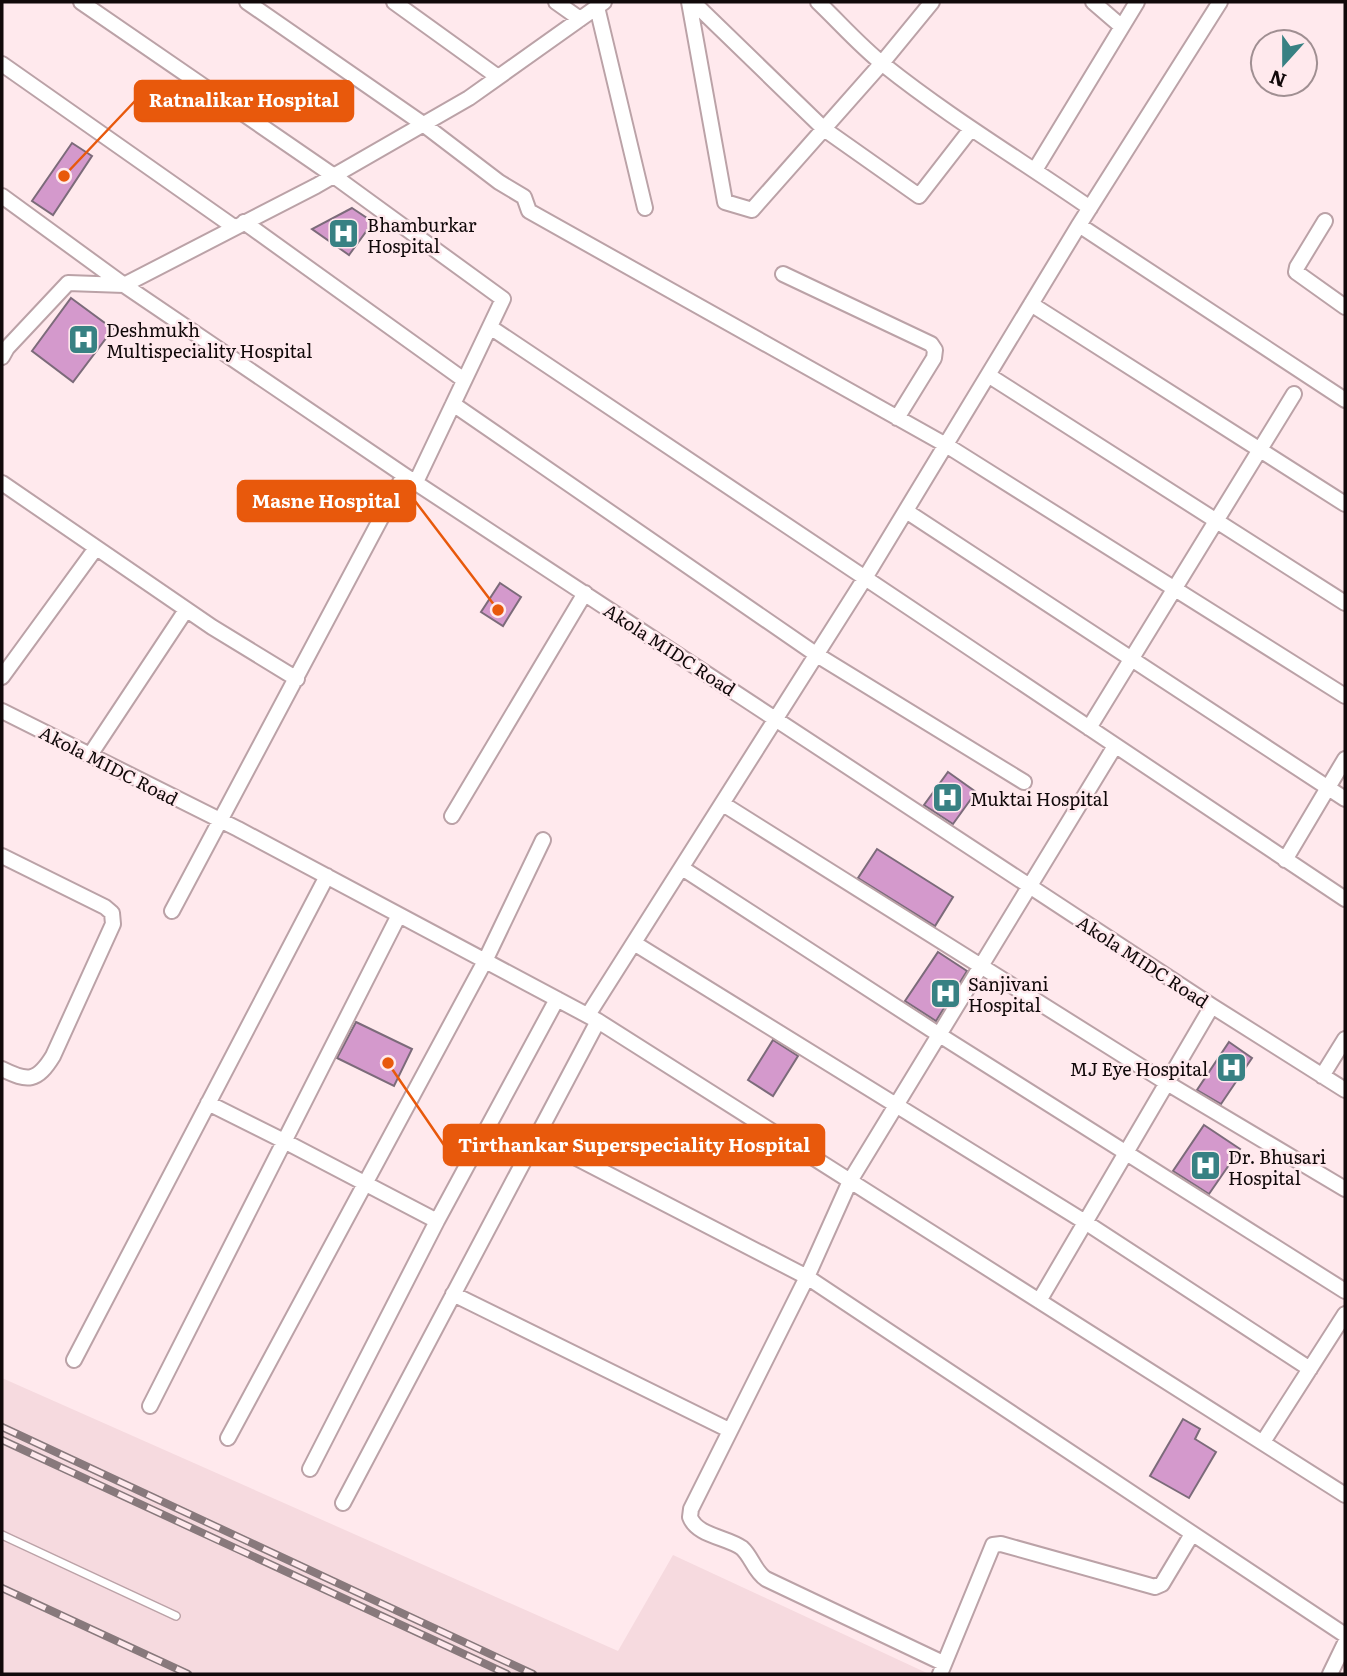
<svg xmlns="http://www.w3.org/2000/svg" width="1347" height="1676" font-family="Literata,serif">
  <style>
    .built { fill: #f6dadf }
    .building { fill: #d499cc; stroke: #7c6b7a; stroke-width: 2 }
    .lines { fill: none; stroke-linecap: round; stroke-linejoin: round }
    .service-casing { stroke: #bba2a7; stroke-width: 10 }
    .minor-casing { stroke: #bba2a7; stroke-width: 18 }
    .service { stroke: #fff; stroke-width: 7 }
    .minor { stroke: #fff; stroke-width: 14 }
    .rail-casing { stroke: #88797c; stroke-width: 8 }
    .rail { stroke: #ffe9ed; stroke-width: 5; stroke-dasharray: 16; stroke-linecap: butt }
    .labels { text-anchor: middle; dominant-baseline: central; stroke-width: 5; stroke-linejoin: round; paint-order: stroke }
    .poi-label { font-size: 18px; fill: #11090a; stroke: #ffe9ed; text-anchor: start }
    .street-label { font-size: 18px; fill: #11090a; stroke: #ffe9ed }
    .leader { fill: none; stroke: #e8590c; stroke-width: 2.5 }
    .callout-dot { fill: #e8590c; stroke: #ffe9ed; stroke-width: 2.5 }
    .callout { fill: #e8590c; stroke: #e8590c; stroke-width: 2.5 }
    .callout-label { font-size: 19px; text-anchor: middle; font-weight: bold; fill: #fff }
  </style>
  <rect width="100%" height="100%" fill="#ffe9ed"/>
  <!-- built -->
  <path class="built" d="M2 1378 618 1651 673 1555 929 1674H2Z"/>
  <!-- building -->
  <path class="building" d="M72 143 92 156 53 215 32 201Z
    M352 208 373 222 349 255 312 229Z
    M71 298 113 329 73 382 32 351Z
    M500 583 521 597 503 626 481 612Z
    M948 772 976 792 953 824 924 805Z
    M877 849 953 897 935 926 858 878Z
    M938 952 967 971 936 1021 905 1001Z
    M356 1022 412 1049 394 1086 337 1058Z
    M773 1040 798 1056 773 1096 748 1080Z
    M1229 1042 1252 1058 1221 1104 1197 1090Z
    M1204 1125 1240 1149 1209 1194 1173 1171Z
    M1183 1419 1200 1429 1195 1439 1216 1452 1189 1498 1150 1476Z"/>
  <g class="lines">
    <defs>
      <path id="service" d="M2 1535 176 1616"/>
      <path id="minor" d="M81 2 334 176 503 299 416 482
        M247 2 423 124 499 182 524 197 529 211 946 445 1345 696
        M394 2 498 77
        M556 2 580 19
        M689 2 725 202 752 210 882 63 932 2
        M693 2 824 129 919 196 971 129
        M818 2C840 23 860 46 884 65 949 117 1021 160 1090 208
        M1093 2 1122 27
        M597 7 645 208
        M2 64 234 227
        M1035 170 1137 2
        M2 196 124 285 404 475 1212 1006 1345 1090
        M1325 221 1297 267 1296 272 1345 307
        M244 222 464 380
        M1079 225 1345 400
        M783 274 931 344 935 350 934 358 897 418
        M1031 304 1345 504
        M490 327 1345 899
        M2 357 7 348 68 283 124 285 316 186 469 98 604 2
        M988 375 1345 603
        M453 404 817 655 1024 782
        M2 483 212 627 297 679
        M906 511 1345 799
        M2 677 96 548
        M2 711 238 829 598 1021 1345 1495
        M1089 728 1294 394
        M1115 746 850 1181 807 1277 1345 1635
        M90 755 186 610
        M723 804 1167 1083 1345 1189
        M452 816 585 593
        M2 856 105 907 112 913 113 924 53 1056C37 1082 28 1082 2 1069
        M1285 860 1345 759
        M682 868 938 1034 1345 1291
        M172 911 404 475
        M634 943 1085 1222 1310 1369
        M588 1015 865 578 1079 225 1220 2
        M1322 1076 1345 1039
        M208 1103 284 1141 437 1221
        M536 1137 807 1277 691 1509 690 1517C697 1536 727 1537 742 1548 752 1557 754 1571 766 1579L943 1663
        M453 1294 729 1430
        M1039 1301 1212 1006
        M74 1360 327 876
        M150 1406 399 915
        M228 1438 485 961 543 840
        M1263 1442 1345 1314
        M310 1469 437 1221 557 999
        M343 1503 598 1021
        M940 1674 993 1545 1001 1544 1155 1587 1162 1584 1192 1534
        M1330 1674 1345 1643"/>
    </defs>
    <!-- service casing -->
    <use href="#service" class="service-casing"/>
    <!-- minor casing -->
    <use href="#minor" class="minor-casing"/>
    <!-- service -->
    <use href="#service" class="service"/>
    <!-- minor -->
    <use href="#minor" class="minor"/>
    <defs>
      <path id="rail" d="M2 1427 533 1674
        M2 1440 507 1674
        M2 1588 188 1674"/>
    </defs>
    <!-- rail casing -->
    <use href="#rail" class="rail-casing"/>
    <!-- rail -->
    <use href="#rail" class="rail"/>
  </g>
  <!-- icons -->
  <defs>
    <symbol id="hospital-square" viewBox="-11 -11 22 22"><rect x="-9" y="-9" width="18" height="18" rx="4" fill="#388183" stroke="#ffe9ed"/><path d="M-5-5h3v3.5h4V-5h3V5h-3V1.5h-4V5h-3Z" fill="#fff"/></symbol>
  </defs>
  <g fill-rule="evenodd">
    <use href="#hospital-square" x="326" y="216" width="35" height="35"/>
    <use href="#hospital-square" x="66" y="322" width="35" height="35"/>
    <use href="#hospital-square" x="930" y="780" width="35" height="35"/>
    <use href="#hospital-square" x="928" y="976" width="35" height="35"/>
    <use href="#hospital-square" x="1214" y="1050" width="35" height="35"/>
    <use href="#hospital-square" x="1188" y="1148" width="35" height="35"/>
  </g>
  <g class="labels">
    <!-- poi labels -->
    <g class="poi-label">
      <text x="367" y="224">Bhamburkar<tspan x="367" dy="21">Hospital</tspan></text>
      <text x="106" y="329">Deshmukh<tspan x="106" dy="21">Multispeciality Hospital</tspan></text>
      <text x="970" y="798">Muktai Hospital</text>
      <text x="968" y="983">Sanjivani<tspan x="968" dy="21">Hospital</tspan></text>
      <text x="1208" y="1068" text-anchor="end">MJ Eye Hospital</text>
      <text x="1228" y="1156">Dr. Bhusari<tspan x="1228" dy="21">Hospital</tspan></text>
    </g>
    <!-- street labels -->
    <g class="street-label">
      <text transform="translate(670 649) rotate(33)">Akola MIDC Road</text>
      <text transform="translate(109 765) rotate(27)">Akola MIDC Road</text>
      <text transform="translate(1143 961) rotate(33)">Akola MIDC Road</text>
    </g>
  </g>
  <!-- callouts -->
  <path class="leader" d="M64 176L135 101M498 610L415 501M388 1063L444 1145"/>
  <g class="callout-dot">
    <circle cx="64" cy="176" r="7"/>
    <circle cx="498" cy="610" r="7"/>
    <circle cx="388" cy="1063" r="7"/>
  </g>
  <g class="callout">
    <rect x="135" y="81" width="218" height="40" rx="7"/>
    <rect x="238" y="481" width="177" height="40" rx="7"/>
    <rect x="444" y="1125" width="380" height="40" rx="7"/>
  </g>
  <g class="callout-label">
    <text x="244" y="107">Ratnalikar Hospital</text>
    <text x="326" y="508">Masne Hospital</text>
    <text x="634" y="1152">Tirthankar Superspeciality Hospital</text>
  </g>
  <!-- border -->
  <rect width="1347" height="1676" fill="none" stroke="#11090a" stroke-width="7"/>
  <!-- north arrow -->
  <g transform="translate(1284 63) rotate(201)"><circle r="33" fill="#ffe9ed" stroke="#a08f92" stroke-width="2"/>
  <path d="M0-5L12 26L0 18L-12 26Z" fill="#388183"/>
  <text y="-10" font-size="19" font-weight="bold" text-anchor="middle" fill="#11090a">N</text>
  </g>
</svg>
